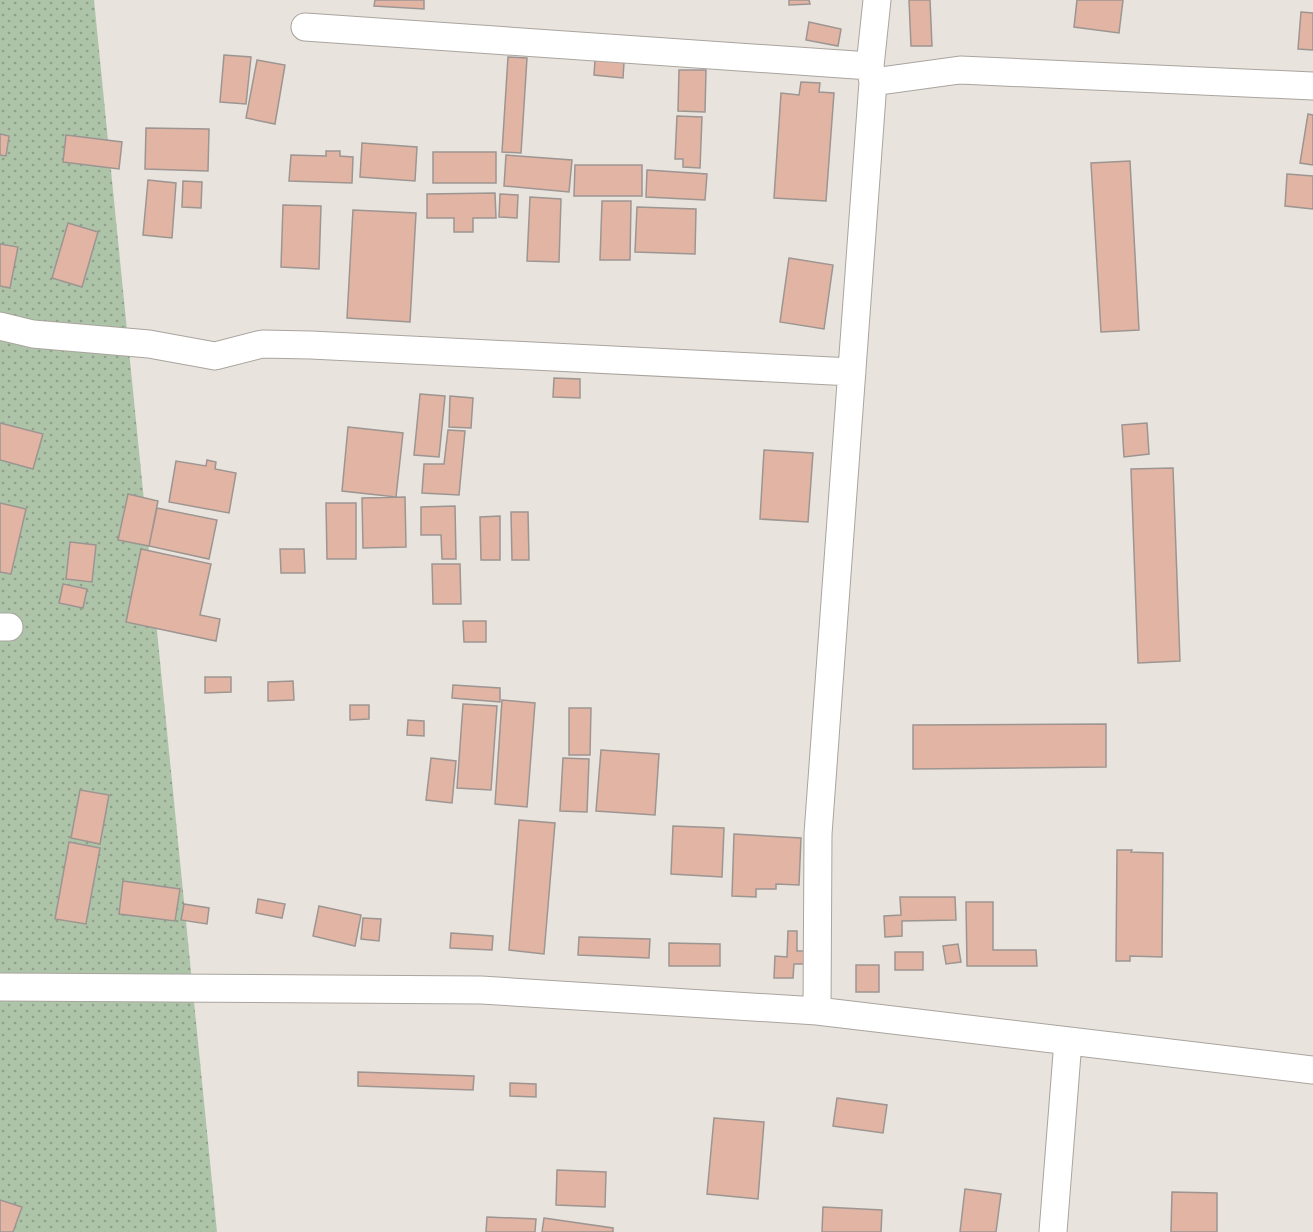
<svg xmlns="http://www.w3.org/2000/svg" width="1313" height="1232" font-family="'Open Sans',sans-serif">
  <style>
    .grass { fill: url(#grass-dots) }
    .building { fill: #e2b4a3; stroke: #9d9592; stroke-width: 1.5 }
    .lines { fill: none; stroke-linecap: round; stroke-linejoin: round }
    .minor-casing { stroke: #a9a49e; stroke-width: 29 }
    .minor { stroke: #fff; stroke-width: 27 }
  </style>
  <defs>
    <pattern id="grass-dots" width="8" height="8" patternUnits="userSpaceOnUse" patternTransform="scale(1.5)"><rect width="8" height="8" fill="#aec4a9"/><path d="M2 2h.1M6 6h.1" fill="none" stroke="#8ea08a" stroke-width="1.8" stroke-linecap="round"/></pattern>
  </defs>
  <rect width="100%" height="100%" fill="#e8e3dc"/>
  <!-- grass -->
  <path class="grass" d="M0 0H94L217 1232H0Z"/>
  <!-- building -->
  <path class="building" d="M375 0H424V9L374 6Z
    M789 0H809L810 4 789 5Z
    M909 0H930L932 46H911Z
    M1077 0H1123L1119 33 1074 27Z
    M1301 12 1313 13V50L1298 49Z
    M809 22 841 29 838 46 806 40Z
    M224 55 251 57 246 104 220 102Z
    M508 57 527 58 521 153 502 152Z
    M257 60 285 65 275 124 246 118Z
    M595 60 624 62 623 78 594 75Z
    M679 70H706L705 112 678 111Z
    M801 82 820 83 819 92 834 93 826 201 774 198 781 93 799 95Z
    M1308 114 1313 115V165L1300 163Z
    M677 116 702 117 700 168 683 167V159H675Z
    M146 128 209 129 208 171 145 169Z
    M0 134 9 136 6 156 0 155Z
    M66 135 122 142 119 169 63 162Z
    M362 143 417 147 415 181 360 177Z
    M326 151H340V156L353 157 352 183 289 181 291 155 326 156Z
    M433 152H496V183H433Z
    M506 155 572 160 569 192 504 186Z
    M1130 161 1139 330 1101 332 1091 163Z
    M575 165H642V196H574Z
    M647 170 707 174 705 200 646 197Z
    M1287 174 1313 176V209L1285 206Z
    M148 180 176 183 172 238 143 235Z
    M183 181 202 182 201 208 182 207Z
    M495 193 496 218H473V232H454V218H427V194Z
    M500 194 518 195 517 218 499 217Z
    M530 197 561 199 559 262 527 261Z
    M602 201H631L630 260H600Z
    M283 205 321 206 319 269 281 267Z
    M637 207 696 209 695 254 635 252Z
    M353 210 416 213 410 322 347 318Z
    M68 223 98 232 82 287 52 278Z
    M0 244 18 247 10 288 0 286Z
    M789 258 833 265 824 329 780 322Z
    M554 378 580 379V398L553 397Z
    M420 394 445 396 439 457 414 455Z
    M450 396 473 398 471 428 449 427Z
    M0 423 43 434 33 469 0 460Z
    M1147 423 1149 454 1124 457 1122 425Z
    M348 427 403 433 396 497 342 491Z
    M448 430 465 431 459 495 422 493 424 464H444Z
    M764 450 813 453 808 522 760 519Z
    M207 460 216 462 215 469 236 473 229 513 169 502 176 461 206 466Z
    M1173 468 1180 661 1138 663 1131 469Z
    M128 494 158 501 149 546 118 540Z
    M405 497 406 547 363 548 362 498Z
    M0 503 26 509 11 574 0 572Z
    M326 503H356V559H327Z
    M455 506 456 559H442L441 535H421V507Z
    M157 508 217 520 209 559 149 546Z
    M511 512H528L529 560H512Z
    M500 516V560H481L480 517Z
    M70 542 96 545 92 582 66 579Z
    M141 549 211 564 200 615 220 619 216 641 126 622Z
    M280 549H304L305 573H281Z
    M432 564H460L461 604H433Z
    M63 584 87 589 83 608 59 603Z
    M463 621H486V642H464Z
    M205 677H231V692L205 693Z
    M293 681 294 700 268 701V682Z
    M453 685 500 688V702L452 698Z
    M502 700 535 703 527 807 495 804Z
    M463 704 497 706 491 790 457 788Z
    M350 705H369V719L350 720Z
    M569 708H591L590 755H569Z
    M408 720 424 721V736L407 735Z
    M1106 724V767L913 769V725Z
    M601 750 659 754 655 815 596 811Z
    M431 758 456 761 452 803 426 800Z
    M563 758 589 759 587 812 560 811Z
    M80 790 109 795 100 844 71 838Z
    M519 820 555 823 544 954 509 950Z
    M673 826 724 828 722 877 671 874Z
    M734 834 801 838 799 885 776 884V889H756V897L732 896Z
    M69 842 100 848 86 924 55 919Z
    M1117 850H1132L1131 852 1163 853 1162 957 1130 956V961H1116Z
    M123 881 180 889 175 921 119 914Z
    M900 897H955L956 920 902 921V936L885 937 884 916 901 915Z
    M258 899 285 904 282 918 256 913Z
    M966 902H993V950H1036L1037 966H967Z
    M184 904 209 908 207 924 181 920Z
    M319 906 361 915 355 946 313 936Z
    M363 918 381 919 379 941 361 939Z
    M788 931H797V951H805V964H794L793 978H774L775 956 787 957Z
    M451 933 493 936 492 950 450 948Z
    M579 937 650 939 649 958 578 955Z
    M669 943 720 944V966H669Z
    M958 944 961 962 946 964 943 946Z
    M895 952H923V970H895Z
    M856 965H879V992H856Z
    M358 1072 474 1076 473 1090 358 1086Z
    M510 1083 536 1084V1097L510 1096Z
    M837 1098 887 1105 883 1133 833 1126Z
    M714 1118 764 1122 758 1199 707 1194Z
    M557 1170 606 1172 605 1207 556 1205Z
    M965 1189 1001 1194 996 1232H960Z
    M1172 1192 1217 1193V1232H1171Z
    M0 1200 22 1207 13 1232H0Z
    M823 1207 882 1210 881 1232H822Z
    M487 1217 536 1219 535 1232H486Z
    M544 1218 613 1228V1232H542Z"/>
  <g class="lines">
    <defs>
      <path id="minor" d="M305 27 870 66
        M873 82 960 70 1313 86
        M0 326 33 334 149 344 215 356 262 344 311 345 852 372
        M0 627H9
        M0 987 481 990 817 1011 1313 1070
        M817 1011 818 834 873 82 870 66 877 0
        M1053 1232 1068 1041"/>
    </defs>
    <!-- minor casing -->
    <use href="#minor" class="minor-casing"/>
    <!-- minor -->
    <use href="#minor" class="minor"/>
  </g>
</svg>
